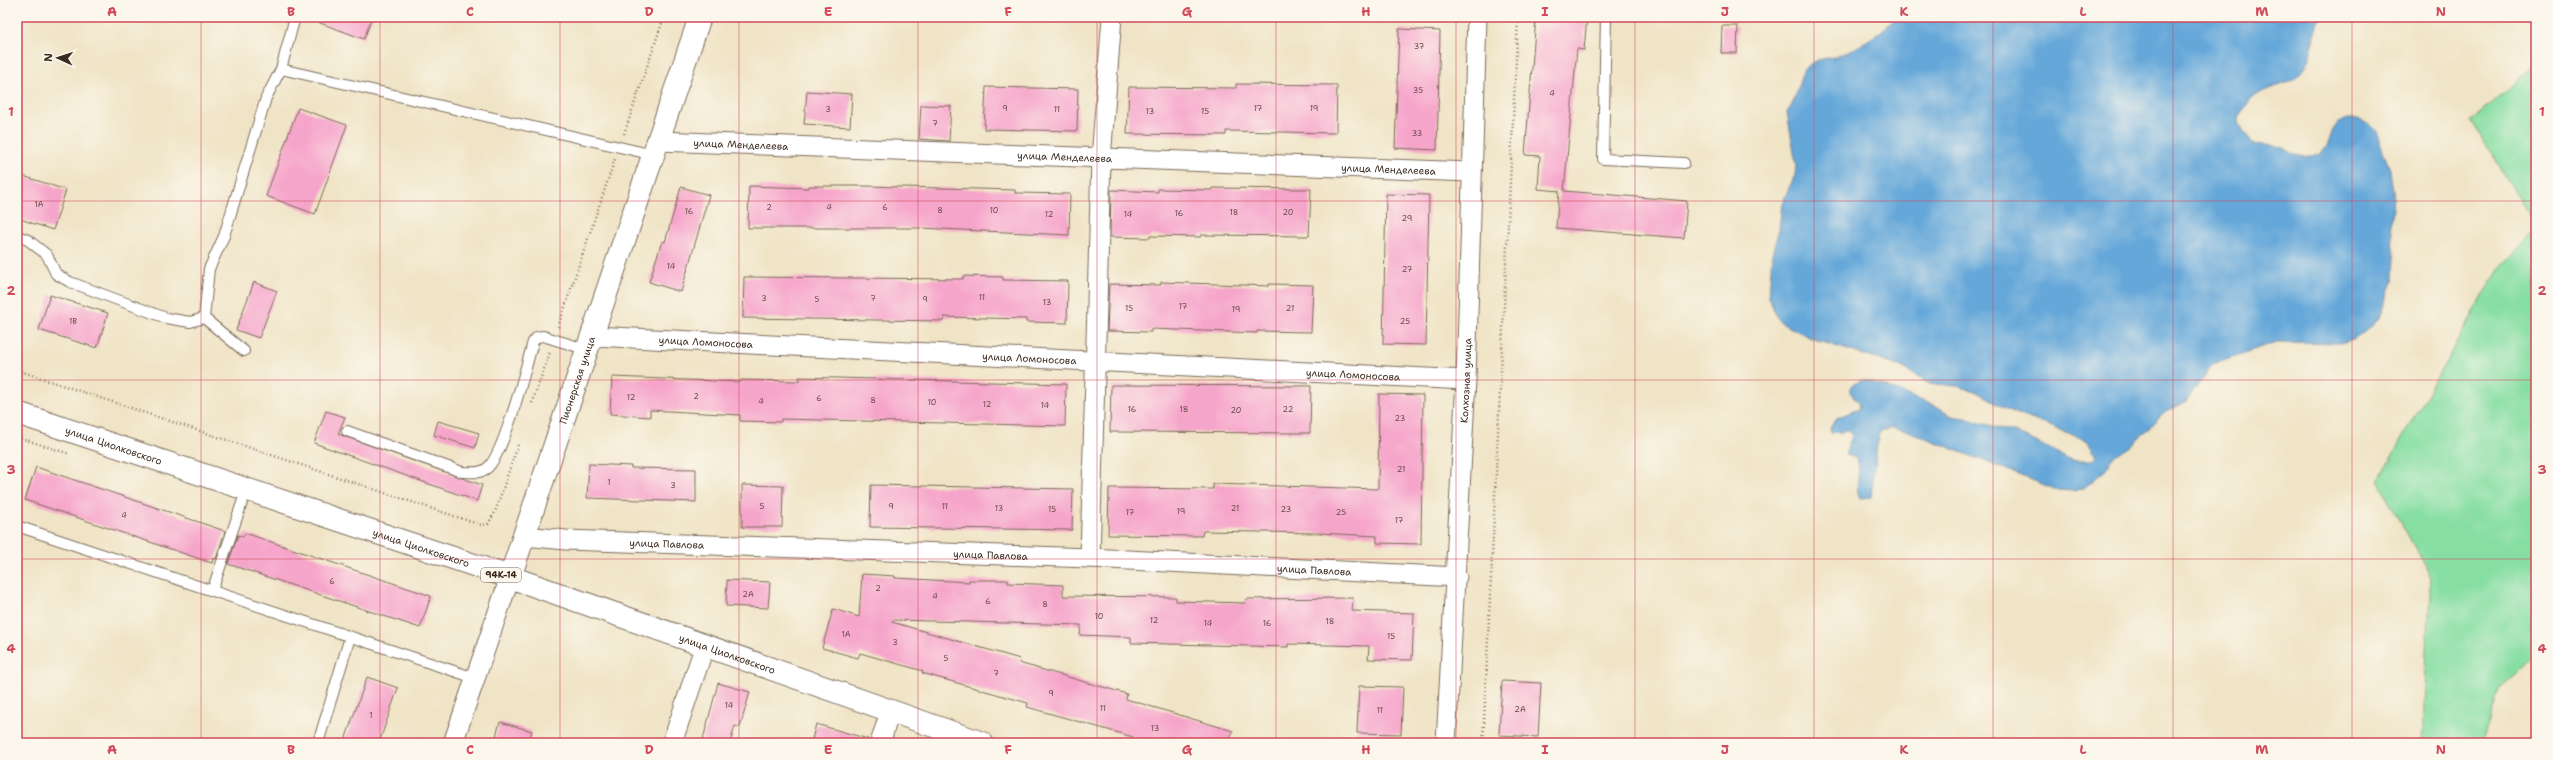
<svg xmlns="http://www.w3.org/2000/svg" width="2553" height="760" font-family="'Shantell Sans',sans-serif">
  <style>
    .green { fill: #86dea3; stroke: #608460 }
    .water { fill: #65a7d9; stroke: #50687c }
    .building { fill: #f6a5ca }
    .lines { fill: none; stroke-linecap: round; stroke-linejoin: round }
    .service-casing { stroke: #7a6b59; stroke-width: 12 }
    .minor-casing { stroke: #7a6b59; stroke-width: 21 }
    .tertiary-casing { stroke: #7a6b59; stroke-width: 24 }
    .primary-casing { stroke: #7a6b59; stroke-width: 24 }
    .path { stroke: #7a6b59; stroke-width: 2.5; stroke-dasharray: 1 3; stroke-linecap: butt }
    .service { stroke: #fff; stroke-width: 10 }
    .minor { stroke: #fff; stroke-width: 19 }
    .tertiary { stroke: #fff; stroke-width: 22 }
    .primary { stroke: #fff; stroke-width: 22 }
    .grid { fill: none; stroke: #d1495b; stroke-width: 1; stroke-opacity: 0.55 }
    .labels { text-anchor: middle; dominant-baseline: central; stroke-width: 4; stroke-linejoin: round; paint-order: stroke }
    .number-label { font-size: 8px; fill: #6a4949 }
    .shield { fill: #fbf7ec; stroke: #75685c; stroke-width: 1 }
    .shield-label { font-size: 9px; font-weight: bold; fill: #3b2a1e }
    .street-label { font-size: 10px; fill: #3b2a1e; stroke: #fbf7ec }
    .neatline { fill: none; stroke: #d1495b; stroke-width: 1.5 }
    .grid-label { font-size: 13px; text-anchor: middle; font-weight: bold; fill: #d1495b }
  </style>
  <rect width="100%" height="100%" fill="#fbf7ec"/>
  <filter id="ink" filterUnits="userSpaceOnUse"><feTurbulence type="fractalNoise" baseFrequency=".025" numOctaves="2"/><feDisplacementMap in="SourceGraphic" scale="8" xChannelSelector="R" yChannelSelector="G"/><feConvolveMatrix kernelMatrix="1 2 1 2 8 2 1 2 1" color-interpolation-filters="sRGB"/></filter>
  <filter id="wash" filterUnits="userSpaceOnUse"><feTurbulence type="fractalNoise" baseFrequency=".012" numOctaves="4" result="noise"/><feDisplacementMap in="SourceGraphic" scale="16" xChannelSelector="R" yChannelSelector="G"/><feGaussianBlur stdDeviation="0.9" result="paint"/><feColorMatrix in="noise" values="0 0 0 0 0 0 0 0 0 0 0 0 0 0 0 0 0 1.4 0 .05"/><feComposite in="paint" operator="in"/></filter>
  <g filter="url(#wash)">
    <rect width="100%" height="100%" fill="#f0e4c6"/>
    <!-- green -->
    <path class="green" d="M2536 65V226L2471 120Z
      M2536 229V656L2500 687 2482 743H2422L2431 577 2378 481 2498 270Z"/>
    <!-- water -->
    <path class="water" d="M1895 17H2321C2310 36 2318 56 2300 74 2284 90 2260 83 2244 109 2241 113 2239 116 2239 120 2240 129 2249 137 2253 144L2286 147C2293 159 2307 157 2320 154L2327 146 2332 131 2338 123 2348 119H2359L2369 124 2376 131 2390 170 2394 198 2391 225 2395 255 2394 278 2380 315 2373 325 2355 339 2345 343 2275 342 2212 365 2187 401 2162 414 2131 446 2117 455 2102 473 2085 487 2074 491 2057 490 1908 431 1892 428 1881 431 1878 436 1871 497 1860 498C1853 485 1863 469 1856 458L1845 455 1852 436 1849 431 1831 433 1830 428 1836 418 1859 409 1860 404 1850 392V387L1859 381H1870L1933 405 1951 416 1972 419 2028 438 2071 460H2093L2097 456 2088 443 2079 437 2012 412 1975 391 1957 386 1929 384 1902 367 1813 339 1783 324 1776 316 1769 297 1772 254 1779 229 1782 203 1795 175 1796 164 1787 112C1799 98 1796 79 1808 66 1816 58 1825 59 1834 57 1850 52 1887 31 1895 17Z"/>
    <g id="blocks">
      <!-- building -->
      <path class="building" d="M310 17H372L364 39 309 19Z
        M1536 17H1587L1584 50 1577 49 1564 191 1687 201 1684 238 1556 228 1559 191 1538 189 1540 156 1525 155Z
        M1722 26H1738L1737 53H1721Z
        M1399 29 1440 31 1437 150 1395 148Z
        M1236 84 1337 85 1336 133 1226 131V135L1127 134 1129 87 1236 88Z
        M986 87 1078 89 1077 131 984 129Z
        M807 91 852 94 850 127 804 124Z
        M921 105 951 106 949 141 919 139Z
        M298 108 347 125 315 214 266 196Z
        M17 174 66 190 53 230 17 218Z
        M749 186 809 188V186H866L1015 190V193L1070 194 1069 235 919 228H748Z
        M681 187 709 195 681 292 649 282 662 241 665 242Z
        M1212 188 1311 189 1309 236 1201 235V237L1150 236V238L1110 237 1111 190 1158 192V189L1212 190Z
        M1386 194 1429 195 1426 345 1383 344Z
        M963 276 1003 277V280L1068 281 1067 323 1026 322V319L944 317V321L743 318 744 277 963 279Z
        M254 282 277 291 259 338 236 330Z
        M1161 282 1269 286V284L1313 285 1311 332 1257 331V333L1151 329V332L1107 331 1109 284 1161 285Z
        M50 295 108 313 97 348 39 330Z
        M612 377 741 382V380L799 381V377L1066 384 1065 426 781 419V422L740 421V415L650 410V417L610 414Z
        M1111 385 1311 386 1310 433 1110 432Z
        M1379 394 1423 395 1421 544 1377 543V536L1318 533 1203 531 1202 536 1108 535 1109 488 1213 489V484L1378 489Z
        M326 411 345 417 338 434 482 485 477 501 314 443Z
        M438 421 479 433 475 448 434 435Z
        M589 464 631 466V468L696 469V502L587 498Z
        M36 467 225 531 216 559 213 558 212 563 25 500Z
        M742 485 783 486 782 527H742Z
        M871 485 1073 489 1072 530 870 527Z
        M245 533 431 596 420 628 228 564 238 535 243 537Z
        M862 574 895 576V578L969 582V580H1008V583L1063 585V596L1176 597V601L1245 603 1246 599 1353 598 1352 611 1414 613 1412 660 1368 659 1369 646 1288 644V647L1131 643V637L1080 635 1081 625 893 620 892 622 1020 659 1019 663 1127 694 1126 699 1233 731 1229 743H1131L1133 737 1027 707 1028 703 922 673 923 671 860 653 858 658 822 648 833 609 859 617Z
        M727 580 770 582 768 608 726 606Z
        M367 677 398 688 379 743H344Z
        M1502 681 1541 683 1538 737 1499 735Z
        M718 683 750 692 740 727 735 726 730 743H702Z
        M1359 686 1403 687 1401 734 1357 733Z
        M500 722 532 731 528 743H494Z
        M816 724 868 739 867 743H811Z"/>
    </g>
  </g>
  <g filter="url(#ink)">
    <use href="#blocks" fill-opacity="0" stroke="#7a6b59" stroke-width="1"/>
    <g class="lines">
      <defs>
        <path id="service" d="M1606 17 1603 159 1684 163
          M281 69 654 155
          M17 236 28 240 47 255 56 274 70 282 166 318 190 322 204 318 209 269 224 236 266 98 281 69 295 17
          M204 318 244 351
          M347 431 462 472C471 472 479 474 486 469 504 457 526 366 533 342L537 337 543 336 588 350
          M17 526 475 678
          M212 591 246 491
          M318 743 350 637"/>
        <g id="minor">
          <path id="s1" d="M659 141 1471 172"/>
          <path id="s2" d="M593 336 1466 380"/>
          <path id="s3" d="M524 536 566 540 1090 558 1457 577"/>
          <path d="M1090 558 1101 159 1112 17"/>
          <path d="M453 743 510 577"/>
          <path d="M672 743 705 645"/>
          <path d="M880 743 890 712"/>
          <path id="s4" d="M1446 743 1466 380 1477 17"/>
        </g>
        <g id="tertiary">
          <path id="s5" d="M510 577 700 17"/>
        </g>
        <g id="primary">
          <path id="s6" d="M17 413 510 577 982 743"/>
        </g>
      </defs>
      <!-- service casing -->
      <use href="#service" class="service-casing"/>
      <!-- minor casing -->
      <use href="#minor" class="minor-casing"/>
      <!-- tertiary casing -->
      <use href="#tertiary" class="tertiary-casing"/>
      <!-- primary casing -->
      <use href="#primary" class="primary-casing"/>
      <!-- path -->
      <path class="path" d="M624 134 664 17
        M558 327 615 159
        M17 370 481 525 488 524 495 512 518 445
        M532 403 550 352
        M17 437 70 454
        M1483 743 1518 17"/>
      <!-- service -->
      <use href="#service" class="service"/>
      <!-- minor -->
      <use href="#minor" class="minor"/>
      <!-- tertiary -->
      <use href="#tertiary" class="tertiary"/>
      <!-- primary -->
      <use href="#primary" class="primary"/>
    </g>
  </g>
  <!-- grid -->
  <path class="grid" d="M201 17V743M380 17V743M560 17V743M739 17V743M918 17V743M1097 17V743M1276 17V743M1456 17V743M1635 17V743M1814 17V743M1993 17V743M2173 17V743M2352 17V743M17 201H2536M17 380H2536M17 559H2536"/>
  <g class="labels">
    <!-- number labels -->
    <g class="number-label">
      <text x="1419" y="46">37</text>
      <text x="1418" y="90">35</text>
      <text x="1552" y="93">4</text>
      <text x="1005" y="108">9</text>
      <text x="1258" y="108">17</text>
      <text x="1314" y="108">19</text>
      <text x="828" y="109">3</text>
      <text x="1057" y="109">11</text>
      <text x="1150" y="111">13</text>
      <text x="1205" y="111">15</text>
      <text x="935" y="123">7</text>
      <text x="1417" y="133">33</text>
      <text x="39" y="204">1А</text>
      <text x="769" y="207">2</text>
      <text x="829" y="207">4</text>
      <text x="885" y="207">6</text>
      <text x="940" y="210">8</text>
      <text x="994" y="210">10</text>
      <text x="689" y="211">16</text>
      <text x="1234" y="212">18</text>
      <text x="1288" y="212">20</text>
      <text x="1179" y="213">16</text>
      <text x="1049" y="214">12</text>
      <text x="1128" y="214">14</text>
      <text x="1407" y="218">29</text>
      <text x="671" y="266">14</text>
      <text x="1407" y="269">27</text>
      <text x="982" y="297">11</text>
      <text x="764" y="298">3</text>
      <text x="873" y="298">7</text>
      <text x="817" y="299">5</text>
      <text x="925" y="299">9</text>
      <text x="1047" y="302">13</text>
      <text x="1183" y="306">17</text>
      <text x="1129" y="308">15</text>
      <text x="1290" y="308">21</text>
      <text x="1236" y="309">19</text>
      <text x="73" y="321">1В</text>
      <text x="1405" y="321">25</text>
      <text x="696" y="396">2</text>
      <text x="631" y="397">12</text>
      <text x="819" y="398">6</text>
      <text x="873" y="400">8</text>
      <text x="761" y="401">4</text>
      <text x="932" y="402">10</text>
      <text x="987" y="404">12</text>
      <text x="1045" y="405">14</text>
      <text x="1132" y="409">16</text>
      <text x="1184" y="409">18</text>
      <text x="1288" y="409">22</text>
      <text x="1236" y="410">20</text>
      <text x="1400" y="418">23</text>
      <text x="1401" y="469">21</text>
      <text x="609" y="482">1</text>
      <text x="673" y="485">3</text>
      <text x="762" y="506">5</text>
      <text x="891" y="506">9</text>
      <text x="945" y="506">11</text>
      <text x="999" y="508">13</text>
      <text x="1235" y="508">21</text>
      <text x="1052" y="509">15</text>
      <text x="1286" y="509">23</text>
      <text x="1181" y="511">19</text>
      <text x="1130" y="512">17</text>
      <text x="1341" y="512">25</text>
      <text x="124" y="515">4</text>
      <text x="1399" y="520">17</text>
      <text x="332" y="581">6</text>
      <text x="878" y="588">2</text>
      <text x="748" y="594">2А</text>
      <text x="935" y="596">4</text>
      <text x="988" y="601">6</text>
      <text x="1045" y="604">8</text>
      <text x="1099" y="616">10</text>
      <text x="1154" y="620">12</text>
      <text x="1330" y="621">18</text>
      <text x="1208" y="623">14</text>
      <text x="1267" y="623">16</text>
      <text x="846" y="634">1А</text>
      <text x="1391" y="636">15</text>
      <text x="895" y="642">3</text>
      <text x="946" y="658">5</text>
      <text x="996" y="673">7</text>
      <text x="1051" y="693">9</text>
      <text x="729" y="705">14</text>
      <text x="1103" y="708">11</text>
      <text x="1520" y="709">2А</text>
      <text x="1380" y="710">11</text>
      <text x="371" y="715">1</text>
      <text x="1155" y="728">13</text>
    </g>
    <!-- shield labels -->
    <rect class="shield" x="481" y="568" width="40" height="14" rx="3"/>
    <g class="shield-label">
      <text x="501" y="575">94К-14</text>
    </g>
    <!-- street labels -->
    <g class="street-label">
      <text stroke="none"><textPath href="#s1" startOffset="82">улица Менделеева</textPath></text>
      <text stroke="none"><textPath href="#s1" startOffset="406">улица Менделеева</textPath></text>
      <text stroke="none"><textPath href="#s1" startOffset="730">улица Менделеева</textPath></text>
      <text stroke="none"><textPath href="#s2" startOffset="113">улица Ломоносова</textPath></text>
      <text stroke="none"><textPath href="#s2" startOffset="437">улица Ломоносова</textPath></text>
      <text stroke="none"><textPath href="#s2" startOffset="761">улица Ломоносова</textPath></text>
      <text stroke="none"><textPath href="#s5" startOffset="208">Пионерская улица</textPath></text>
      <text stroke="none"><textPath href="#s4" startOffset="363">Колхозная улица</textPath></text>
      <text stroke="none"><textPath href="#s6" startOffset="102">улица Циолковского</textPath></text>
      <text stroke="none"><textPath href="#s3" startOffset="143">улица Павлова</textPath></text>
      <text stroke="none"><textPath href="#s6" startOffset="426">улица Циолковского</textPath></text>
      <text stroke="none"><textPath href="#s3" startOffset="467">улица Павлова</textPath></text>
      <text stroke="none"><textPath href="#s3" startOffset="791">улица Павлова</textPath></text>
      <text stroke="none"><textPath href="#s6" startOffset="750">улица Циолковского</textPath></text>
    </g>
  </g>
  <!-- margin -->
  <rect width="2553" height="760" fill="none" stroke="#fbf7ec" stroke-width="44"/>
  <!-- north arrow -->
  <g transform="translate(58 58) rotate(273)" stroke="#fbf7ec" stroke-width="3" paint-order="stroke">
  <path d="M0-3L7 15L0 10L-7 15Z" fill="#3b2a1e"/>
  <text y="-6" font-size="11" font-weight="bold" text-anchor="middle" fill="#3b2a1e">N</text>
  </g>
  <rect x="22" y="22" width="2509" height="716" class="neatline"/>
  <g class="grid-label">
    <text x="112" y="16">A</text>
    <text x="291" y="16">B</text>
    <text x="470" y="16">C</text>
    <text x="649" y="16">D</text>
    <text x="828" y="16">E</text>
    <text x="1008" y="16">F</text>
    <text x="1187" y="16">G</text>
    <text x="1366" y="16">H</text>
    <text x="1545" y="16">I</text>
    <text x="1725" y="16">J</text>
    <text x="1904" y="16">K</text>
    <text x="2083" y="16">L</text>
    <text x="2262" y="16">M</text>
    <text x="2441" y="16">N</text>
    <text x="11" y="116">1</text>
    <text x="2542" y="116">1</text>
    <text x="11" y="295">2</text>
    <text x="2542" y="295">2</text>
    <text x="11" y="474">3</text>
    <text x="2542" y="474">3</text>
    <text x="11" y="653">4</text>
    <text x="2542" y="653">4</text>
    <text x="112" y="754">A</text>
    <text x="291" y="754">B</text>
    <text x="470" y="754">C</text>
    <text x="649" y="754">D</text>
    <text x="828" y="754">E</text>
    <text x="1008" y="754">F</text>
    <text x="1187" y="754">G</text>
    <text x="1366" y="754">H</text>
    <text x="1545" y="754">I</text>
    <text x="1725" y="754">J</text>
    <text x="1904" y="754">K</text>
    <text x="2083" y="754">L</text>
    <text x="2262" y="754">M</text>
    <text x="2441" y="754">N</text>
  </g>
</svg>
